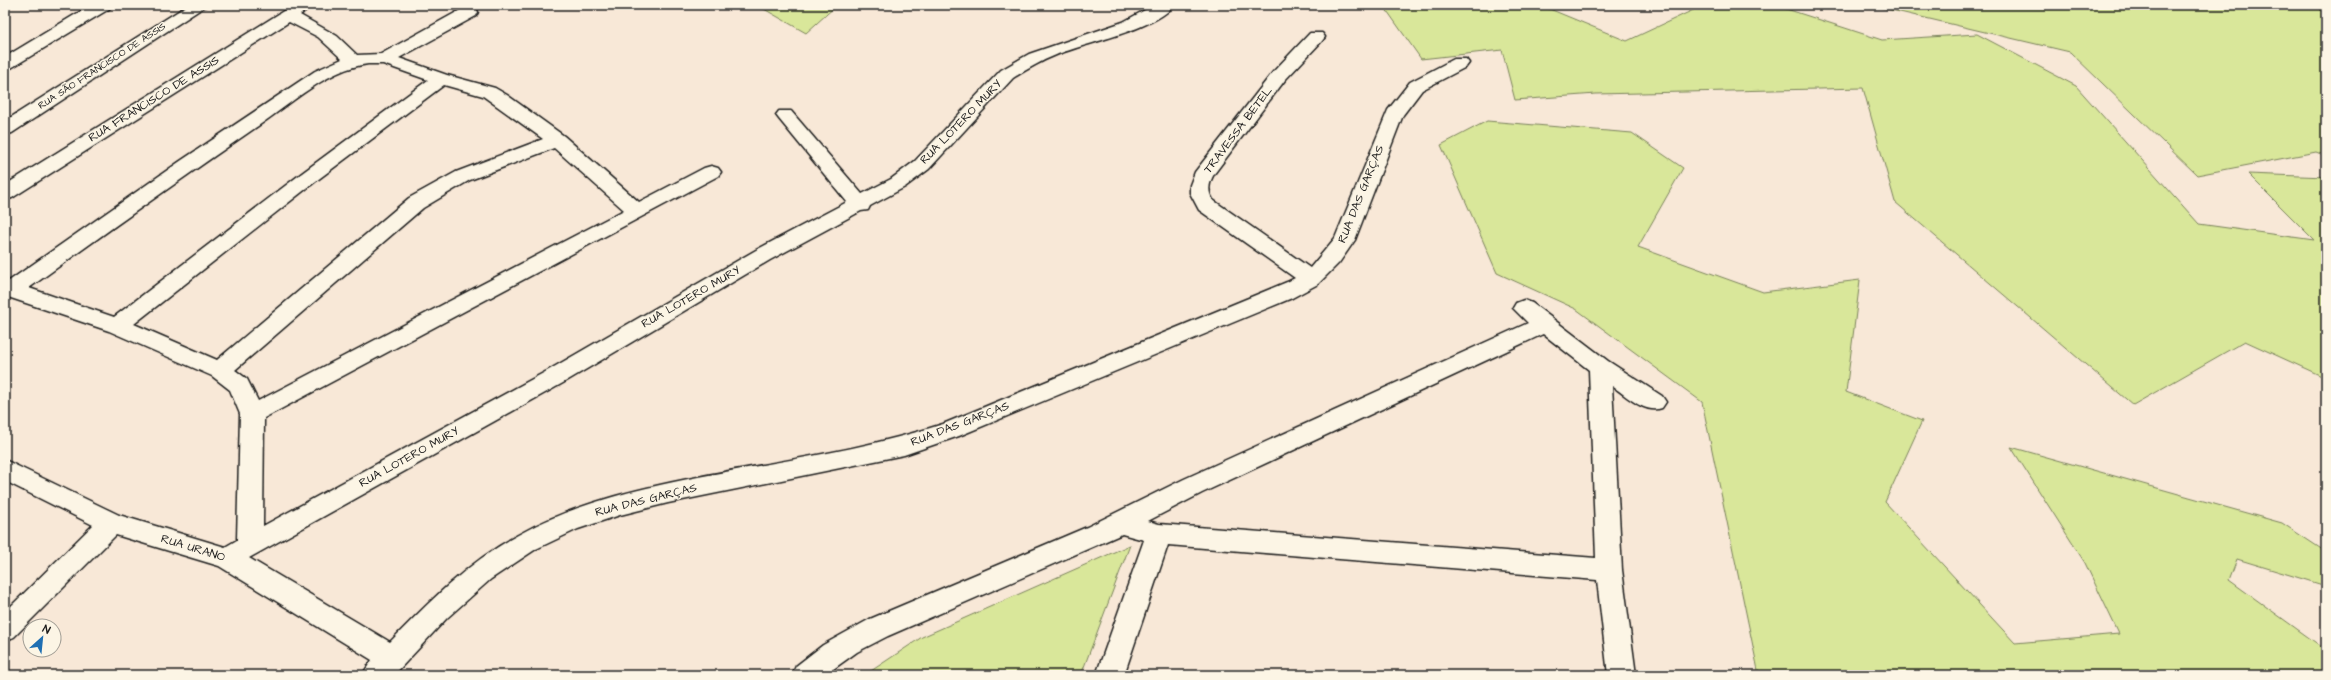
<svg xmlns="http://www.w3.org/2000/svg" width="2331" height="680" font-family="'Architects Daughter',sans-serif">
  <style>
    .green { fill: #d9e79a; stroke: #7a825b }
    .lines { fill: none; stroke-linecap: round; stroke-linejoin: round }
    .minor-casing { stroke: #1c1c1c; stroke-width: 3 }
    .minor { fill: #fcf5e5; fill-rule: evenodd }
    .labels { text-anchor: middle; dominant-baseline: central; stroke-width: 3; stroke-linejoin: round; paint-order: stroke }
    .far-street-label { font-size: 10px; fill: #1c1c1c; stroke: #fcf5e5 }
    .street-label { font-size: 12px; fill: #1c1c1c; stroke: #fcf5e5 }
  </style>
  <rect width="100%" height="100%" fill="#f8e8d7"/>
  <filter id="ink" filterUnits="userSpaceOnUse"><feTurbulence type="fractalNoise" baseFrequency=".025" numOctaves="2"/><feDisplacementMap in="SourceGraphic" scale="8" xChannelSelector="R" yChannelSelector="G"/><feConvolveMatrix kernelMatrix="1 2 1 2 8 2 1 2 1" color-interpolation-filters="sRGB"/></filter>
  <g filter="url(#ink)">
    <!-- green -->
    <path class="green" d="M757 5H837L806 33Z
      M1383 5H1540L1627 41 1704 5H1774L1882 40 1977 34 2076 86 2199 224 2314 240 2248 174 2326 177V378L2245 341 2133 405 1895 202 1863 88 1596 94 1515 100 1502 50 1421 59Z
      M1870 5H2326V156L2316 152 2197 175 2070 52Z
      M1487 121 1632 133 1683 168 1638 247 1763 292 1860 280 1846 392 1922 421 1885 502 2015 643 2119 634 2085 563 2011 447 2282 523 2326 552V586L2237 559 2229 580 2326 650V675H1759L1702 402 1576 309 1497 273 1441 145Z
      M1130 545 1081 675H865L922 637Z"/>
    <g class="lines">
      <defs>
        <path id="minor" d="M91 5H111L109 9 11 68 5 69V57Z
          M188 5H207L12 133 5 135V121Z
          M293 5H312L300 15 337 36 357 55 381 54 464 8H476L478 12 476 16 399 58 447 75 495 88 507 95 564 136 639 202 704 168 711 166 718 168 721 172 718 176 264 418 263 526 547 371 756 250 847 202 779 119 776 115 779 111H791L862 194 891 179 915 161 1001 70 1029 54 1123 22 1154 5H1174C1157 29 1085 43 1056 55 1041 61 1027 69 1013 78L929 169 905 187 870 206 868 210 861 211 770 260 563 383 249 558 390 642C429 602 468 562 518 535 573 504 637 489 698 477 779 461 864 450 943 424L1287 282 1295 278 1199 210 1190 193V185L1195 172 1273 72 1310 33H1322L1325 37 1322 41 1285 80 1214 174C1209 183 1207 191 1213 200L1310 268 1335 238 1388 110 1410 82 1454 59H1466L1469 63 1466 67 1422 90 1403 115 1355 240 1339 263 1318 284 1292 298 959 436 904 455 668 503 620 515 578 529 536 549 491 579 447 618 394 675H362L372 660 219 566 116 535 14 637 5 641V612L93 525 5 481V460L119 515 225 547 237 540 240 414 230 390 212 376 109 331 5 296V280L9 281 179 162 315 71 342 59 318 37 289 22 12 198 5 200V185ZM368 64H383L428 80 302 173 114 317 29 288C105 233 181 179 258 126 291 104 327 69 368 64ZM444 85 483 96 543 139 456 172 409 198 217 360 134 324 316 181ZM554 148 624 210 258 401 247 379 235 370 423 208 470 180Z
          M1524 300 1532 303 1608 361 1662 396 1666 402 1662 408C1644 414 1627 396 1612 386L1622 570 1636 675H1608L1597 580 1168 545 1124 675H1096L1144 540 1122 534 888 636 857 652 825 675H792L796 666 823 645 870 619 1087 527 1184 479 1528 323 1513 308 1516 303ZM1543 334 1589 370 1596 558 1159 524 1148 521 1202 493Z"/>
      </defs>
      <!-- minor casing -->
      <use href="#minor" class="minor-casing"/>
      <!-- minor -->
      <use href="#minor" class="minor"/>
    </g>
  </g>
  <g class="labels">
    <!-- far-street labels -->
    <g class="far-street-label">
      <text transform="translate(102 66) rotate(-33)">RUA SÃO FRANCISCO DE ASSIS</text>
    </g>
    <!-- street labels -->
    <g class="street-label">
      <text transform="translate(154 99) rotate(-32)">RUA FRANCISCO DE ASSIS</text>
      <text transform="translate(961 122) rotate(-46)">RUA LOTERO MURY</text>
      <text transform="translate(1238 130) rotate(-53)">TRAVESSA BETEL</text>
      <text transform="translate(1361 194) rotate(-68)">RUA DAS GARÇAS</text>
      <text transform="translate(691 297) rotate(-30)">RUA LOTERO MURY</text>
      <text transform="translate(960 424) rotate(-21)">RUA DAS GARÇAS</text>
      <text transform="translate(409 457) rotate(-29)">RUA LOTERO MURY</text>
      <text transform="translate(646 500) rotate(-14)">RUA DAS GARÇAS</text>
      <text transform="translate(193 548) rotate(17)">RUA URANO</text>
    </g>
  </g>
  <!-- margin -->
  <rect width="2331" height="680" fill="none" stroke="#fcf5e5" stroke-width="20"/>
  <rect x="10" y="10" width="2311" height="660" fill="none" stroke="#1c1c1c" stroke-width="1.5" filter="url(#ink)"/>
  <!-- north arrow -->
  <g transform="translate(42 638) rotate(27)"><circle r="19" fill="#fcf5e5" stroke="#a29e95"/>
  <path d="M0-3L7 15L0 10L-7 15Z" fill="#1f6fb2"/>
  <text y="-6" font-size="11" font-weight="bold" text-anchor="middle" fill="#1c1c1c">N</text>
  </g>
</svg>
